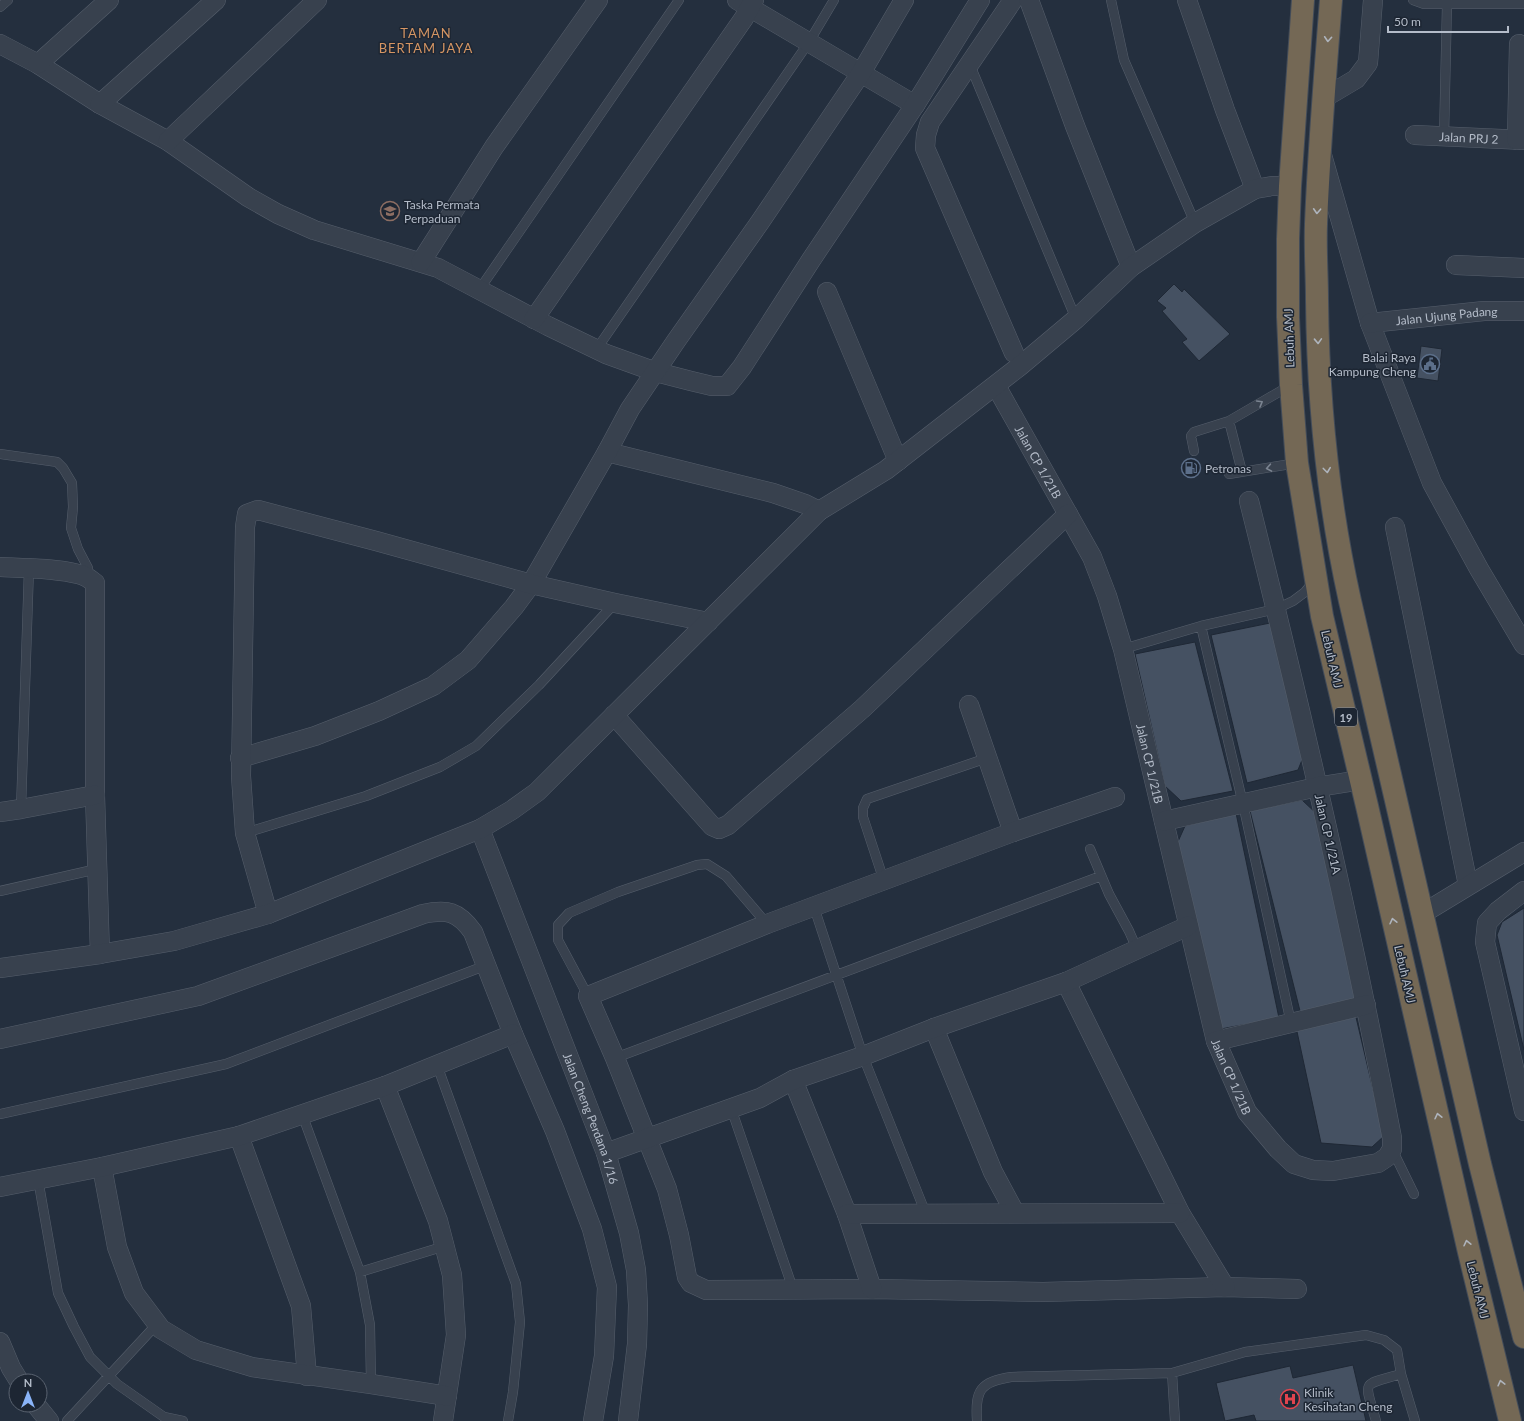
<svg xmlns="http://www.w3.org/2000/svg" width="1524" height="1421" font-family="Lato,sans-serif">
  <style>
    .building { fill: #455162; stroke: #1f2835 }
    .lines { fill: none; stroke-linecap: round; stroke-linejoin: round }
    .lane-casing { stroke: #565f6c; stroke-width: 10 }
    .street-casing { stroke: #565f6c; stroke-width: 20 }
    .highway-casing { stroke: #434c59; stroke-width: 24 }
    .lane { stroke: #38414e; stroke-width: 9 }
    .street { stroke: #38414e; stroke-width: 19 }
    .highway { stroke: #746855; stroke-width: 22 }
    .oneway { stroke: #aeb4bd }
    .oneway2 { stroke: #7c8592 }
    .labels { text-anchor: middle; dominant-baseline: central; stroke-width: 3; stroke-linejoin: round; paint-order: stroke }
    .shield { fill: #1d2633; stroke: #878f9c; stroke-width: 1 }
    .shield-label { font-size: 11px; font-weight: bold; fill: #b4bcc9 }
    .street-label { font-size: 12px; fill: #b4bcc9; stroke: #1d2633 }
    .poi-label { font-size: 12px; fill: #b4bcc9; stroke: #1d2633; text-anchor: start }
    .neighbourhood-label { font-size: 13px; letter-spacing: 1px; fill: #d59563; stroke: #1d2633 }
  </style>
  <rect width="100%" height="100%" fill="#242f3e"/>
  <!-- building -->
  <path class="building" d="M1174 284 1182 292 1184 289 1230 334 1199 361 1182 342 1187 339 1162 311 1166 308 1157 301Z
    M1421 346 1442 349 1438 381 1417 378Z
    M1275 622 1306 750 1298 770 1247 783 1211 635Z
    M1195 642 1233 791 1181 801 1165 786 1135 654Z
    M1302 800 1318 815 1357 1000 1301 1015 1250 811Z
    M1236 813 1279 1018 1221 1029 1176 846 1185 826Z
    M1524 908V1050L1497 935 1502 922Z
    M1355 1013 1384 1136 1372 1147 1321 1143 1296 1027Z
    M1353 1365 1366 1421H1256L1254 1415 1225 1421 1216 1383 1290 1366 1293 1378Z"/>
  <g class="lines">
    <defs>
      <path id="lane" d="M1111 0 1124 60 1195 223
        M1413 0 1424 4H1524
        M0 7 8 0
        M970 65 1076 319
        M1444 137 1447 4
        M479 290 679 0
        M596 350 809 42 834 0
        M1229 421 1242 472
        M1194 451 1191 436 1194 432 1229 421 1291 385
        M0 454 57 462 63 468 72 483 73 507 71 528 78 549 88 568V578
        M1229 474 1297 463
        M1201 626 1243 804 1291 1023
        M1123 649 1201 626 1276 609 1293 601 1305 592 1314 581
        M21 809 29 568
        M245 833 366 796 440 767 476 746 539 685 615 603
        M1090 849 1109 894 1129 931 1137 949
        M884 881 863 817V808L867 799 987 758
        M0 891 97 869
        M814 907 863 1056 926 1214
        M588 996 558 940V925L569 913 618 892 697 865 707 864 726 876 767 924
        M615 1058 1101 876
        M437 1065 516 1284 520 1322 513 1392 508 1421
        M731 1108 793 1289
        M0 1114 226 1064 487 965
        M302 1114 360 1272 370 1325 371 1384
        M1392 1149 1414 1194
        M38 1179 58 1293 74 1327 90 1357 117 1384 164 1417 183 1421
        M360 1272 445 1246
        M1172 1373 1175 1421
        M67 1421 157 1324
        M977 1421C975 1390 980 1382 1011 1377L1172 1373 1245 1352 1366 1335 1384 1340 1397 1350 1401 1374 1415 1421
        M1376 1421C1365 1380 1359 1386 1401 1374"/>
      <g id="street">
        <path d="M737 0 915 105"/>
        <path d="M1013 0 930 122 926 135 925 148 1014 353"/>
        <path d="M1029 0 1075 126 1131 267"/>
        <path d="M1187 0 1225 110 1255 189"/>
        <path d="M0 44 38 64 100 104 168 141 248 197 278 214 314 230 438 268 548 326 606 354 656 372 691 381 712 386H727L742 367 811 260 915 105 980 0"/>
        <path d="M38 64 109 0"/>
        <path d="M1324 98 1356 79 1368 63 1373 0"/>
        <path d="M100 104 216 0"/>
        <path id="s1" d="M1415 135 1524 140"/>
        <path d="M1517 140 1519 44"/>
        <path d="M168 141 317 0"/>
        <path d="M1322 155 1370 323 1432 483 1479 569 1524 645"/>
        <path d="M421 262 494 147 598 0"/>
        <path d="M1456 265 1524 268"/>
        <path d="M827 292 898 461"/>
        <path d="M534 319 744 18 754 0"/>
        <path id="s2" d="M1370 323 1484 311H1524"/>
        <path id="s3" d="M996 386 1092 557 1107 596 1123 649 1216 1041 1247 1112 1278 1149 1294 1164 1313 1170 1333 1171 1378 1163 1387 1157 1392 1149V1138C1351 925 1302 712 1249 501"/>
        <path d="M607 452 773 493 805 504 819 511"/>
        <path d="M1395 527 1468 885"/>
        <path d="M0 567C25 568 54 568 78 574 85 575 90 579 95 583V795L100 954"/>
        <path d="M969 705 1013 832"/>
        <path d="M614 715 712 826 719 829 728 825 862 709 1068 514"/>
        <path d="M240 758 315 736 379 711 433 686 468 660 514 607 531 584 607 452 630 409 676 341 760 222 861 73 904 0"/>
        <path d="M1115 797 1013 832 767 924 588 996 615 1058 667 1189 679 1235 687 1277 691 1283 706 1290 872 1289 1043 1292 1225 1287 1297 1289"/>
        <path d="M0 812 21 809 95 795"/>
        <path d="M1164 821 1317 787 1361 780"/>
        <path id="s4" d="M480 829 606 1153 629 1233 636 1270 638 1305 637 1344 628 1421"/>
        <path d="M1524 891 1498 911 1487 923 1485 942 1524 1111"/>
        <path d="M268 914 245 833 241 776 245 527 247 514 258 510 376 541 531 584 615 603 708 622"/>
        <path d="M1422 914 1524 852"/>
        <path d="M0 968 100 954 174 941 268 914 480 829 512 810 537 792 819 511 886 470 1020 366 1076 319 1131 267 1195 223 1255 189 1272 186H1290"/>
        <path d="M1066 982 1180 1213 1225 1287"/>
        <path d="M934 1028 993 1172 1015 1213"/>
        <path d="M0 1039 198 996 423 914C447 909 458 911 473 932L513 1034 555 1131 592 1229 607 1287 604 1356 593 1421"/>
        <path d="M1216 1041 1366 1005"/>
        <path d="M793 1080 847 1214 872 1289"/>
        <path d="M385 1086 438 1221 452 1275 456 1335 443 1421"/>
        <path d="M239 1136 301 1306 307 1376"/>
        <path d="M606 1153 760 1098 793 1080 863 1056 934 1028 1066 982 1188 926"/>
        <path d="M102 1167 117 1247 134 1293 161 1329 196 1350 252 1367 371 1384 447 1396"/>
        <path d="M0 1187 102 1167 239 1136 385 1086 513 1034"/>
        <path d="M847 1214 1180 1213"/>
        <path d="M0 1342 11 1368 19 1381"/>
        <path d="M36 1405 49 1421"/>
      </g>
      <path id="highway" d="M1303 0 1290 186 1288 239V317L1291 385 1297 463 1322 616 1367 806 1469 1252 1510 1421
        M1331 0C1325 75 1319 149 1316 224 1315 249 1317 275 1317 300 1318 401 1328 502 1350 601L1480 1164 1524 1337"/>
    </defs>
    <!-- lane casing -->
    <use href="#lane" class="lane-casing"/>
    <!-- street casing -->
    <use href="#street" class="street-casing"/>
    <!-- highway casing -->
    <use href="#highway" class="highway-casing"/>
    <!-- lane -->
    <use href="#lane" class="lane"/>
    <!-- street -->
    <use href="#street" class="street"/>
    <!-- highway -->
    <use href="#highway" class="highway"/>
  </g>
  <!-- one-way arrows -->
  <defs><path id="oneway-chevron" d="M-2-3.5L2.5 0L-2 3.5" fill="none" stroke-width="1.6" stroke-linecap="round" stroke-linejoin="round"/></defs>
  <g class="oneway">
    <use href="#oneway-chevron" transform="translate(1328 39) rotate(94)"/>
    <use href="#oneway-chevron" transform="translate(1317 211) rotate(93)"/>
    <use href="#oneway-chevron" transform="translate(1318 341) rotate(88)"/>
    <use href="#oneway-chevron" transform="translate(1327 470) rotate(83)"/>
    <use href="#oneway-chevron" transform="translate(1393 921) rotate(-103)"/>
    <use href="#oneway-chevron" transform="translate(1438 1116) rotate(-103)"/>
    <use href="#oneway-chevron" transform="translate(1467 1243) rotate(-103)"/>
    <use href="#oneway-chevron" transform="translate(1501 1383) rotate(-104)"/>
  </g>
  <g class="oneway2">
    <use href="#oneway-chevron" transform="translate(1260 403) rotate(-30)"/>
    <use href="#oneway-chevron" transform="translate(1269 468) rotate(170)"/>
  </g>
  <!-- icons -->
  <defs>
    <symbol id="school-ring" viewBox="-11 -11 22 22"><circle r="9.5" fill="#1d2633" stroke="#8d6e63" stroke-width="1.5"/><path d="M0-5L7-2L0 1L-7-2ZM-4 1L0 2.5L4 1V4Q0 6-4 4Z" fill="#8d6e63"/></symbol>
    <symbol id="civic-ring" viewBox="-11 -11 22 22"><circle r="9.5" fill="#1d2633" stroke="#5c6f8a" stroke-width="1.5"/><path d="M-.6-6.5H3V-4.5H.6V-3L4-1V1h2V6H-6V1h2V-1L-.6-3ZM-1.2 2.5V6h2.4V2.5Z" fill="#5c6f8a"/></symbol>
    <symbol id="fuel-ring" viewBox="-11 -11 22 22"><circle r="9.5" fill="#1d2633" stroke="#5c6f8a" stroke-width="1.5"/><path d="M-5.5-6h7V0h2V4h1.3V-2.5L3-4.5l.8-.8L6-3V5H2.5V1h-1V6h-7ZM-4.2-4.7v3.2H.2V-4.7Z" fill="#5c6f8a"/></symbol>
    <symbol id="hospital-ring" viewBox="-11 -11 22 22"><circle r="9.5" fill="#1d2633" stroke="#e0444e" stroke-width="1.5"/><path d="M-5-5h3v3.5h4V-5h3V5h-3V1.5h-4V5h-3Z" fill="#e0444e"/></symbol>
  </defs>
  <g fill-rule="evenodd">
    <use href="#school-ring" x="379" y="200" width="22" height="22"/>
    <use href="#civic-ring" x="1419" y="353" width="22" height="22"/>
    <use href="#fuel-ring" x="1180" y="457" width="22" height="22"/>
    <use href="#hospital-ring" x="1279" y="1388" width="22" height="22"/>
  </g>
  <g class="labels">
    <!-- shield labels -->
    <rect class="shield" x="1335" y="708" width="22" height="18" rx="3"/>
    <g class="shield-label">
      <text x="1346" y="717">19</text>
    </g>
    <!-- street labels -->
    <g class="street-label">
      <text stroke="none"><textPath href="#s1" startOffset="54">Jalan PRJ 2</textPath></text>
      <text stroke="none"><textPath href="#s2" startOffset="77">Jalan Ujung Padang</textPath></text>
      <text transform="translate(1289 338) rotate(-92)">Lebuh AMJ</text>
      <text stroke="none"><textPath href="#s3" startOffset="87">Jalan CP 1/21B</textPath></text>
      <text transform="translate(1332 659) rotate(77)">Lebuh AMJ</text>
      <text stroke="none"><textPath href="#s3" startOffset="411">Jalan CP 1/21B</textPath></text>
      <text transform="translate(1328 834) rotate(77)">Jalan CP 1/21A</text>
      <text transform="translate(1405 974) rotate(77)">Lebuh AMJ</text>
      <text stroke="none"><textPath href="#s3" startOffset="735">Jalan CP 1/21B</textPath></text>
      <text stroke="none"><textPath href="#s4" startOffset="310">Jalan Cheng Perdana 1/16</textPath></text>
      <text transform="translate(1478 1290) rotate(76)">Lebuh AMJ</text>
    </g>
    <!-- poi labels -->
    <g class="poi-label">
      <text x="404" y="204">Taska Permata<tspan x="404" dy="14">Perpaduan</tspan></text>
      <text x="1416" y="357" text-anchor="end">Balai Raya<tspan x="1416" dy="14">Kampung Cheng</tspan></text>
      <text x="1205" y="468">Petronas</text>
      <text x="1304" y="1392">Klinik<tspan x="1304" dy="14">Kesihatan Cheng</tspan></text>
    </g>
    <!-- neighbourhood labels -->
    <g class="neighbourhood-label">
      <text x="426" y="33">TAMAN<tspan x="426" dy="15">BERTAM JAYA</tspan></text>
    </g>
  </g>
  <!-- north arrow -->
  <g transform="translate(28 1393)"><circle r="19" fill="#1d2633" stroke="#59626f"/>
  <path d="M0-3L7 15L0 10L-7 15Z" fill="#8ab4f8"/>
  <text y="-6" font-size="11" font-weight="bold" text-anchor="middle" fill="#b4bcc9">N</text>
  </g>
  <!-- scale -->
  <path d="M1388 26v6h120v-6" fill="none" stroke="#b4bcc9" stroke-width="2"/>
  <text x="1394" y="26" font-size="12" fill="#b4bcc9" stroke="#1d2633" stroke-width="3" paint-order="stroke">50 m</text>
</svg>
